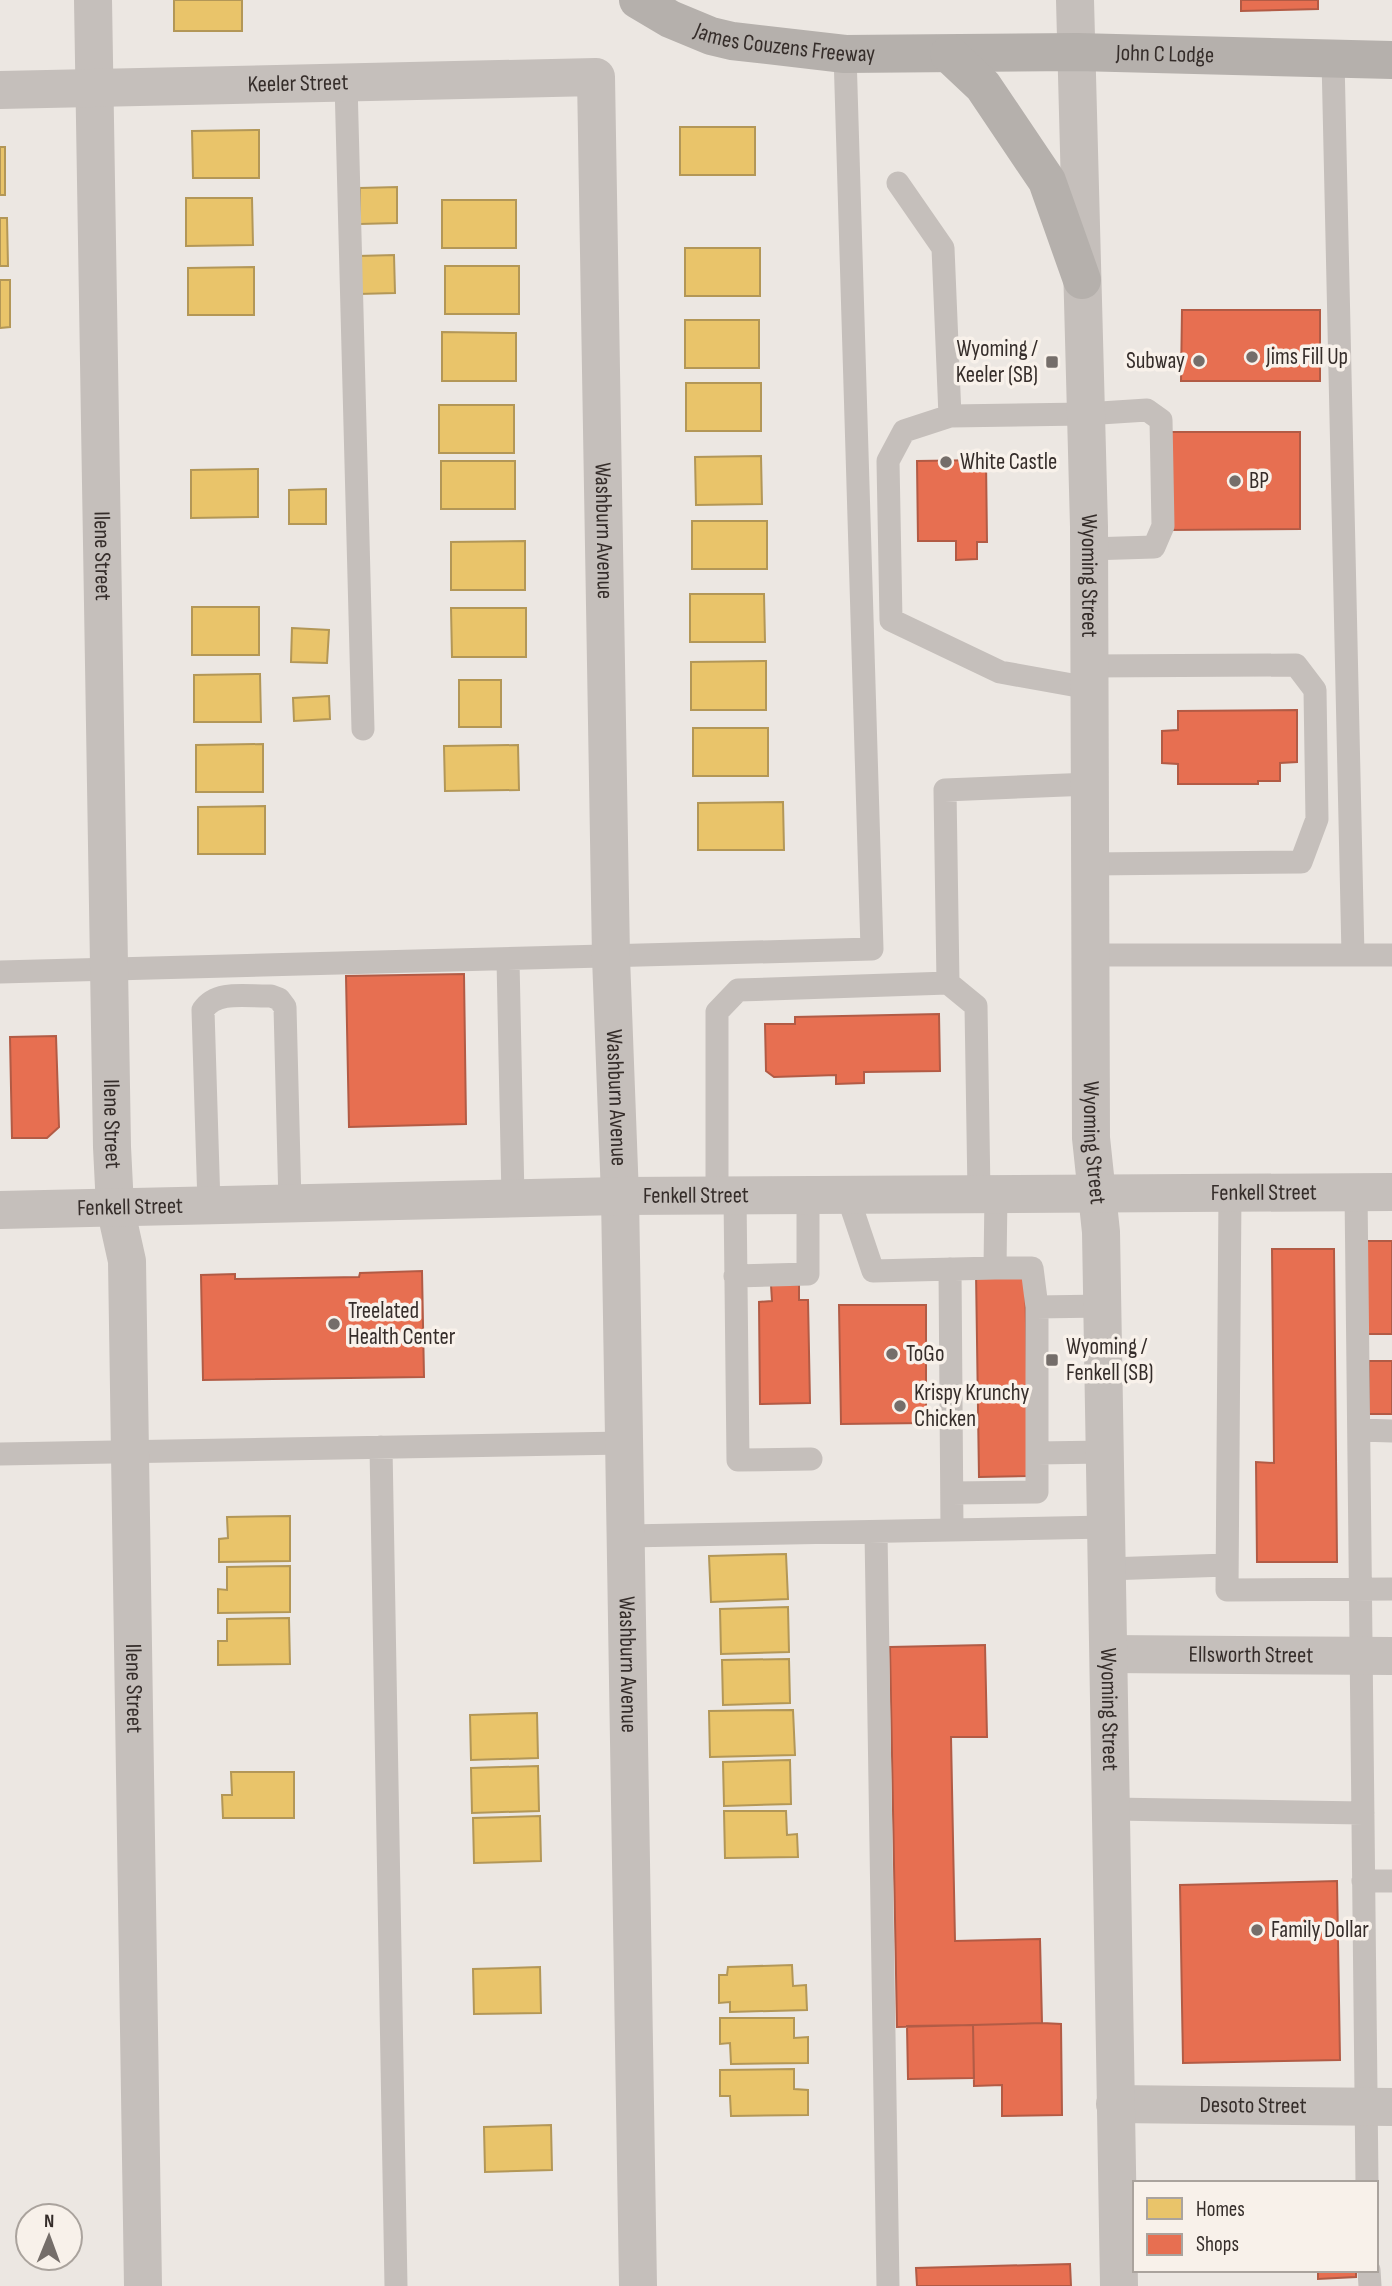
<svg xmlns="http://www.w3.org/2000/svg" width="1392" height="2286" font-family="'Sofia Sans Condensed',sans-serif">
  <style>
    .homes { fill: #e9c46a; stroke: #b39757; stroke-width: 2 }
    .shops { fill: #e76f51; stroke: #b25b45; stroke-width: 2 }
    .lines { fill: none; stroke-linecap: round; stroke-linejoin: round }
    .service { stroke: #c5bfbb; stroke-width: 23 }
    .minor { stroke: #c5bfbb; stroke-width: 38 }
    .tertiary { stroke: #c5bfbb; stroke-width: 38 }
    .secondary { stroke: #b5b0ac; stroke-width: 38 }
    .poi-dot { fill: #756e6a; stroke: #f8f1ea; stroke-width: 2.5 }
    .labels { text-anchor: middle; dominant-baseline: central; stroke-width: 7; stroke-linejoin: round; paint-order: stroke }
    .street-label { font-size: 23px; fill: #352d2a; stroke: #f8f1ea }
    .poi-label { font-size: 23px; fill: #352d2a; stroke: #f8f1ea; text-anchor: start }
  </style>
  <rect width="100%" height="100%" fill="#ece7e2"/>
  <!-- homes -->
  <path class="homes" d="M174 0H242V31H174Z
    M680 127H755V175H680Z
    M259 130V178H193L192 131Z
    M0 147H5V195H0Z
    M397 187V223L360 224V188Z
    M186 198H252L253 245 186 246Z
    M442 200H516V248H442Z
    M0 218H7L8 266H0Z
    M685 248H760V296H685Z
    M394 255 395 293 359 294 358 256Z
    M445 266H519V314H445Z
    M254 267V315H188V268Z
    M0 280H10V327L0 328Z
    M685 320H759V368H685Z
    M442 332 516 333V381H442Z
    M686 383H761V431H686Z
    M439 405H514V453H439Z
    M761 456 762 504 696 505 695 457Z
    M441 461H515V509H441Z
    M258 469V517L191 518V470Z
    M326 489V524H289V490Z
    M692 521H767V569H692Z
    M525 541V590H451V542Z
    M690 594H764L765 642H690Z
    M192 607H259V655H192Z
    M451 608H526V657H452Z
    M292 628 329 630 327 663 291 662Z
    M766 661V710H691V662Z
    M260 674 261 722H194V675Z
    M459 680H501V727H459Z
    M329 696 330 719 294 721 293 698Z
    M693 728H768V776H693Z
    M263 744V792H196V745Z
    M518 745 519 790 445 791 444 746Z
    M783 802 784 850H698V803Z
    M265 806V854H198V807Z
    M290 1516V1561L219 1562V1539L228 1538 227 1517Z
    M786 1554 788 1599 711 1602 709 1556Z
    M290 1566V1612L218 1613V1589L227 1590V1567Z
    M788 1607 789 1652 721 1654 720 1609Z
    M289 1618 290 1664 218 1665V1641H227V1619Z
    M789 1659 790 1703 723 1705 722 1660Z
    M793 1710 795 1755 710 1757 709 1711Z
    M537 1713 538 1758 471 1760 470 1715Z
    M790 1760 791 1804 724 1806 723 1762Z
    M538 1766 539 1811 472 1813 471 1768Z
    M231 1772H294V1818H223L222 1795H232Z
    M724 1811H786L787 1835 797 1834 798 1857 725 1858Z
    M540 1816 541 1861 474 1863 473 1818Z
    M792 1965 793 1986 806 1985 807 2010 730 2012V2002L719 2003V1975H727L728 1967Z
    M540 1967 541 2013 474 2014 473 1969Z
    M720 2018H794V2038L808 2037V2063L731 2064 730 2043 720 2044Z
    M794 2069V2089L808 2090V2115L731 2116 730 2096H720V2070Z
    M551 2125 552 2170 485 2172 484 2127Z"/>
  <!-- shops -->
  <path class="shops" d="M1241 0H1318V9L1241 11Z
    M1182 310H1320V381H1181Z
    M1167 432H1300V529L1167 530Z
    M986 460 987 542H977V559L956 560V541H918L917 461Z
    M1297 710V762L1280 763V781H1258V784H1178V764L1162 763V731L1178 730V711Z
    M464 974 466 1124 349 1127 346 976Z
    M939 1014 940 1071 864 1072V1083L836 1084V1075L774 1077 766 1071 765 1024H795V1017Z
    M56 1036 59 1127 47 1138H12L10 1037Z
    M1366 1241H1392V1334H1365Z
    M1272 1249H1334L1337 1562H1257L1256 1462 1274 1463Z
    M422 1271 424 1377 203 1380 201 1275 235 1274V1279L359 1277 360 1273Z
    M976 1272H1025L1029 1476 979 1477Z
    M771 1285H799V1300H808L810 1403 760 1404 759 1302 772 1301Z
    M839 1305H926V1423L841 1424Z
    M1369 1361H1392V1414H1369Z
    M985 1645 987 1737H951L955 1941 1040 1939 1042 2023 897 2027 890 1647Z
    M1337 1881 1340 2060 1183 2063 1180 1885Z
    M1042 2023 1061 2024 1062 2115 1002 2116V2085L974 2086 973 2025Z
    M973 2025 974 2078 908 2079 907 2026Z
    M1070 2264 1071 2286H917L916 2268Z
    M1318 2270H1356V2277L1318 2279Z"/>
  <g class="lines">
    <!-- service -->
    <path class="service" d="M1333 59 1353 955
      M346 83 363 729
      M898 183 943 248 950 416
      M1089 549 1154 547 1163 526 1161 420 1147 410 1085 414 950 416 904 431 888 461 891 620 1000 672 1089 688
      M1089 666 1296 665 1315 690 1317 819 1301 862 1090 864
      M1090 955H1392
      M508 960 513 1198
      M0 972 872 949 845 54
      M948 983 945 790 1090 784
      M1356 1191 1367 2183
      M1230 1193 1227 1590 1392 1589
      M847 1194 873 1271 995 1268 996 1193
      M717 1195V1012L738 990 948 983 976 1006 979 1193
      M735 1195 738 1460 811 1459
      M209 1205 203 1010C217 989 249 997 271 996L279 999 285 1007 290 1203
      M950 1269 952 1530
      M735 1276 808 1274V1195
      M1037 1307 1103 1306
      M1359 1430 1392 1431
      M381 1447 396 2286
      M1037 1453 1105 1452
      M0 1454 624 1443
      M952 1493 1037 1492V1307L1032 1268H995
      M876 1532 888 2286
      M626 1536 1107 1527
      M1107 1569 1227 1565
      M1111 1809 1363 1813
      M1363 1881H1392
      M1369 2270 1370 2286"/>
    <!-- minor -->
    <g class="minor">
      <path id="s1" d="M93 0 112 1147 115 1207 127 1261 143 2286"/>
      <path id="s2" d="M0 90 596 77 611 957 620 1196 638 2286"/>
      <path id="s3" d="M1109 1654 1392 1656"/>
      <path id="s4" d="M1115 2104 1392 2107"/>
    </g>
    <!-- tertiary -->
    <g class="tertiary">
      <path id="s5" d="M1075 0 1089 527 1091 1138 1101 1232 1119 2286"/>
      <path id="s6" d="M0 1210 620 1196 1392 1192"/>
    </g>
    <!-- secondary -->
    <g class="secondary">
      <path id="s7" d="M638 0 670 19 711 36 732 41 845 54 1077 52 1392 60"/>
      <path d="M949 54 983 86 1047 181 1082 280"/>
    </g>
  </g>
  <!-- markers -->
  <g class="poi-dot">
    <circle cx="1252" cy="357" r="7"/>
    <circle cx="1199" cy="361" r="7"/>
    <rect x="1045" y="355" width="14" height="14" rx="3.5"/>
    <circle cx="946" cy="462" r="7"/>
    <circle cx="1235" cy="481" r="7"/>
    <circle cx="334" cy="1324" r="7"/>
    <circle cx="892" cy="1354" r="7"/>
    <rect x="1045" y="1353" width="14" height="14" rx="3.5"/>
    <circle cx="900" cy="1406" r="7"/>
    <circle cx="1257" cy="1930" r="7"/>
  </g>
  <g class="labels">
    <!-- street labels -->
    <g class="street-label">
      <text stroke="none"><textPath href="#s7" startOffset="156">James Couzens Freeway</textPath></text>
      <text stroke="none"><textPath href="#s7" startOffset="537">John C Lodge</textPath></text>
      <text stroke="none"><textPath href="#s2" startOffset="298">Keeler Street</textPath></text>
      <text stroke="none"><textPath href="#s2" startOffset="1050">Washburn Avenue</textPath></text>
      <text stroke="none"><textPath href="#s1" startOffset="556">Ilene Street</textPath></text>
      <text stroke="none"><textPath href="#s5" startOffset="576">Wyoming Street</textPath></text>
      <text stroke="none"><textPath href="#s2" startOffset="1617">Washburn Avenue</textPath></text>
      <text stroke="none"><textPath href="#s1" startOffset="1124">Ilene Street</textPath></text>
      <text stroke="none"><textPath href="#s5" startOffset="1143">Wyoming Street</textPath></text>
      <text stroke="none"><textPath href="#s6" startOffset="1264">Fenkell Street</textPath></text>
      <text stroke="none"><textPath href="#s6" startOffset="696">Fenkell Street</textPath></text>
      <text stroke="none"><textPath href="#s6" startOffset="130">Fenkell Street</textPath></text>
      <text stroke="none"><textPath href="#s3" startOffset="142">Ellsworth Street</textPath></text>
      <text stroke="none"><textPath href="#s2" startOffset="2184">Washburn Avenue</textPath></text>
      <text stroke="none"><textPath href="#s1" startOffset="1690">Ilene Street</textPath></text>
      <text stroke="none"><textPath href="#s5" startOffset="1710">Wyoming Street</textPath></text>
      <text stroke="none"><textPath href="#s4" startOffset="138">Desoto Street</textPath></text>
    </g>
    <!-- poi labels -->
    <g class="poi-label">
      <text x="1038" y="349" text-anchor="end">Wyoming /<tspan x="1038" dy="26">Keeler (SB)</tspan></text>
      <text x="1266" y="357">Jims Fill Up</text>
      <text x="1185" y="361" text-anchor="end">Subway</text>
      <text x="960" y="462">White Castle</text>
      <text x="1249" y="481">BP</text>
      <text x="348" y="1311">Treelated<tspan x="348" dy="26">Health Center</tspan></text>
      <text x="1066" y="1347">Wyoming /<tspan x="1066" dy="26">Fenkell (SB)</tspan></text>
      <text x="906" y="1354">ToGo</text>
      <text x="914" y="1393">Krispy Krunchy<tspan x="914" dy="26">Chicken</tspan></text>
      <text x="1271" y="1930">Family Dollar</text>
    </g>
  </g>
  <!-- legend -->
  <rect x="1133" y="2181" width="245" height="91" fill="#f8f1ea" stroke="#aaa39d" stroke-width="2"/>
  <rect x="1147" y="2198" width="35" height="21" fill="#e9c46a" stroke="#aaa39d" stroke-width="2"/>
  <text x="1196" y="2216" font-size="21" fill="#352d2a">Homes</text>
  <rect x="1147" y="2234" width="35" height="21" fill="#e76f51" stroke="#aaa39d" stroke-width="2"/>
  <text x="1196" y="2251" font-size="21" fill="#352d2a">Shops</text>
  <!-- north arrow -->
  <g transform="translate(49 2237) rotate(1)"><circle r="33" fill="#f8f1ea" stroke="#aaa39d" stroke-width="2"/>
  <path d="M0-5L12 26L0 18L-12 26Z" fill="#756e6a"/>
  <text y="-10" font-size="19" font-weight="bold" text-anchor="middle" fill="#352d2a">N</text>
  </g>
</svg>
